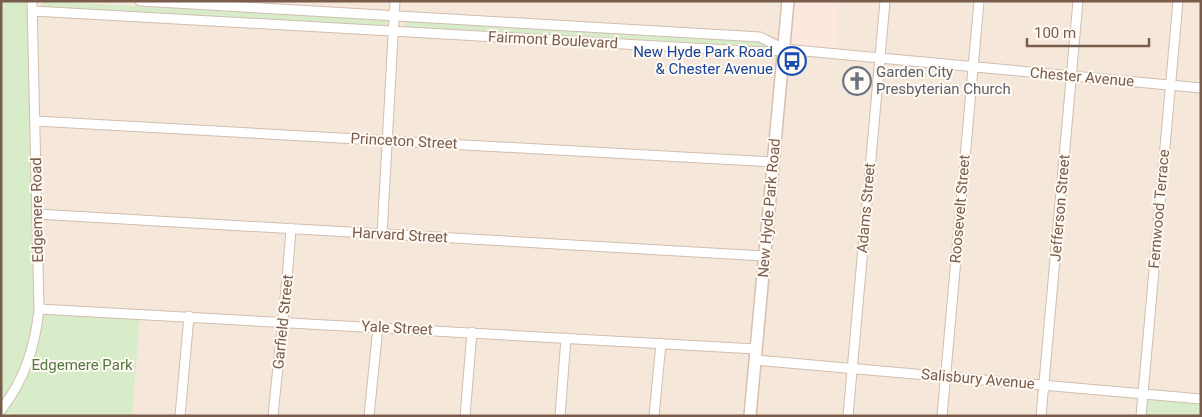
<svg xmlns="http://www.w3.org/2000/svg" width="1202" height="417" font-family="Roboto,sans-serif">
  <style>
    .residential { fill: #f5e8da }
    .commercial { fill: #fde8e0 }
    .green { fill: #d8ecc9 }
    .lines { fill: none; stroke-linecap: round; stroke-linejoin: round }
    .minor-casing { stroke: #d1beb0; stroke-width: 11 }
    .secondary-casing { stroke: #d6c0b0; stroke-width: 14 }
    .minor { stroke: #fff; stroke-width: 9 }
    .secondary { stroke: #fff; stroke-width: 11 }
    .labels { text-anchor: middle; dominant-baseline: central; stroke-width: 4; stroke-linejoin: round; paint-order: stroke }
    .street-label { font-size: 15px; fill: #7a5c4d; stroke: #fffaf3 }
    .transit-label { font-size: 15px; fill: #164399; stroke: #fffaf3; text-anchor: end }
    .worship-label { font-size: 15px; fill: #5b616d; stroke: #fffaf3; text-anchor: start }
    .park-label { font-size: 15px; fill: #537a41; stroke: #fffaf3 }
  </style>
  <rect width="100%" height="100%" fill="#fdf6ec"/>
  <!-- residential -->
  <path class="residential" d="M27 1H1201V416H132L139 317 39 309Z"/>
  <!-- commercial -->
  <path class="commercial" d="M786 1H839L835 53 784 48Z"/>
  <!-- green -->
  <path class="green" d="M1 1H27L39 309 140 317 132 416H1Z
    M44 1 385 20 388 23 383 27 44 8 41 5Z
    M406 21 768 42 770 47 767 49 406 29 404 25Z
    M1146 396 1201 402V416H1144Z"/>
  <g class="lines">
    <defs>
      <path id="minor" d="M140 1 760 37 784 49
        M33 11 766 52 784 49 1201 88
        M35 121 773 162
        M37 214 764 256
        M382 234 395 1
        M39 309 756 349
        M755 360 1201 399
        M1 410C25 379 35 347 39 309L32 1
        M180 416 189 316
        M273 416C279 353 287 291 291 228
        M369 416 378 327
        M465 416 472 332
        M560 416 566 338
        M654 416 661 343
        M848 416 885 1
        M942 416 979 1
        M1041 416 1078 1
        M1141 416 1178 1"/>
      <path id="secondary" d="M750 416 788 1"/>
    </defs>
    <!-- minor casing -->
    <use href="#minor" class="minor-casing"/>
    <!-- secondary casing -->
    <use href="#secondary" class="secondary-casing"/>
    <!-- minor -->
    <use href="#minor" class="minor"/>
    <!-- secondary -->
    <use href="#secondary" class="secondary"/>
  </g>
  <!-- icons -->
  <defs>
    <symbol id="bus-ring" viewBox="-11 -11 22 22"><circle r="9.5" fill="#fffaf3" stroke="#1a4fb4" stroke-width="1.5"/><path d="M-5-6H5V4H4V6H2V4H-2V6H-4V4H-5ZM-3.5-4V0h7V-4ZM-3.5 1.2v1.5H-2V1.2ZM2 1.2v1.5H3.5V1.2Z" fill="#1a4fb4"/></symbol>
    <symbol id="church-ring" viewBox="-11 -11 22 22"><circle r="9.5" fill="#fffaf3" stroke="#6b7280" stroke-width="1.5"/><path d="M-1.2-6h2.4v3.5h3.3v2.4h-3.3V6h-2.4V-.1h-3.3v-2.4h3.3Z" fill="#6b7280"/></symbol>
  </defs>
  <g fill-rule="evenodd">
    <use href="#bus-ring" x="776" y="45" width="32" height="32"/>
    <use href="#church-ring" x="841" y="65" width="32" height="32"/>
  </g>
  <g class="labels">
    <!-- street labels -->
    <g class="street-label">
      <text transform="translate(553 40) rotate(3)">Fairmont Boulevard</text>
      <text transform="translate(1082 77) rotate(5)">Chester Avenue</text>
      <text transform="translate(404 141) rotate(3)">Princeton Street</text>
      <text transform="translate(769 208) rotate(-85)">New Hyde Park Road</text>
      <text transform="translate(866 208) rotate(-85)">Adams Street</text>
      <text transform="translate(1060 208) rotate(-85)">Jefferson Street</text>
      <text transform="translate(960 209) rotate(-85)">Roosevelt Street</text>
      <text transform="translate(1159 209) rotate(-85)">Fernwood Terrace</text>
      <text transform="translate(37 210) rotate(-91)">Edgemere Road</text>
      <text transform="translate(400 235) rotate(3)">Harvard Street</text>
      <text transform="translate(283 322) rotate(-84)">Garfield Street</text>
      <text transform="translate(397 328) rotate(3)">Yale Street</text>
      <text transform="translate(978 379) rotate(5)">Salisbury Avenue</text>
    </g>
    <!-- transit labels -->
    <g class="transit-label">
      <text x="773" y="52">New Hyde Park Road<tspan x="773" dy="17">&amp; Chester Avenue</tspan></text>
    </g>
    <!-- worship labels -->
    <g class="worship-label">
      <text x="876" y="72">Garden City<tspan x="876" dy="17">Presbyterian Church</tspan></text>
    </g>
    <!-- park labels -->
    <g class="park-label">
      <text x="82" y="365">Edgemere Park</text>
    </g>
  </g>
  <!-- border -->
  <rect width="1202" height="417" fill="none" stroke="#7a5c4d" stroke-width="5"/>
  <!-- scale -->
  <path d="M1027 38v8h122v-8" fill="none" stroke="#7a5c4d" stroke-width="2.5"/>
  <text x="1034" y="38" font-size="15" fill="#7a5c4d" stroke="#fffaf3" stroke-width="4" paint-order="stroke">100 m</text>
</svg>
